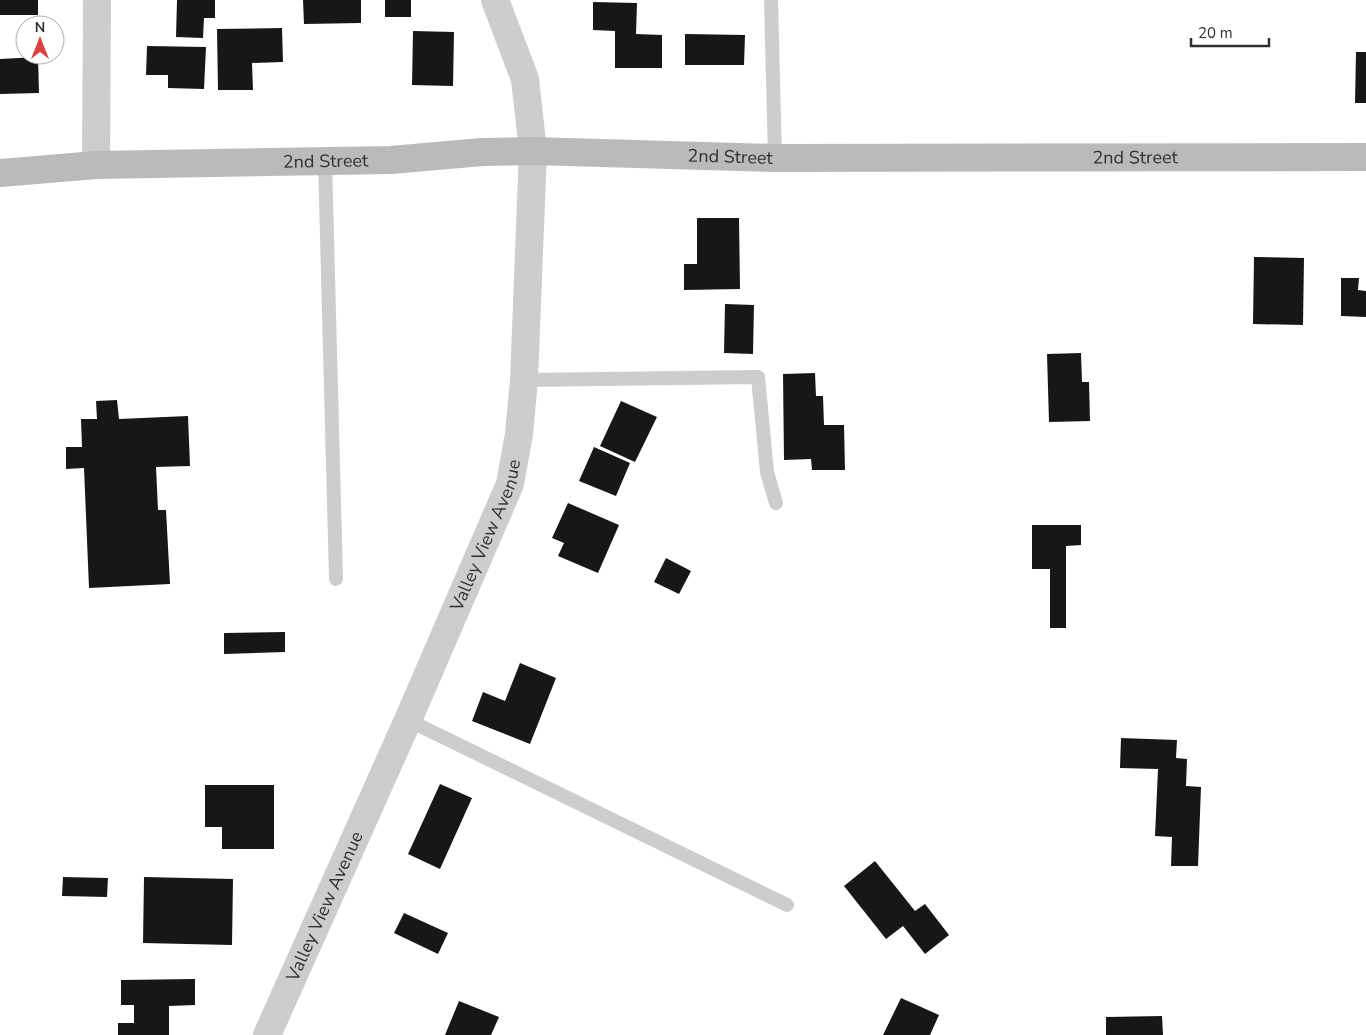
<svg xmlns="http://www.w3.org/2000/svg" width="1366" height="1035" font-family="'Nunito Sans',sans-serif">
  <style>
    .building { fill: #171717 }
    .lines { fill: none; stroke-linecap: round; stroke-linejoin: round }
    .lane { stroke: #cdcdcd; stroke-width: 14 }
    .street { stroke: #cdcdcd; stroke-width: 28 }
    .secondary { stroke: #bababa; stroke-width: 28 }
    .labels { text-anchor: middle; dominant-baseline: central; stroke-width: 5; stroke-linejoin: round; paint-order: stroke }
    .street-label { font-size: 18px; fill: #303030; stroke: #fff }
  </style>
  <rect width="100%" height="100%" fill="#fff"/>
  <!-- building -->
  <path class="building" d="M0 0H38V15H0Z
    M177 0H215V18H204L203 38 176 37Z
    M303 0H361V23L304 24Z
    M385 0H411V17H385Z
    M593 2 637 3 636 34 662 35V68H615V31L593 30Z
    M282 28 283 62 252 63 253 90H218L217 29Z
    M413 31 454 32 453 86 412 85Z
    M685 34 745 35 744 65H685Z
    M147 46 206 47 204 89 168 88V75H146Z
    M1356 52H1366V103H1355Z
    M38 57 39 93 0 94V59Z
    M697 218H739L740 289 684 290V264H697Z
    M1254 257 1304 258 1303 325 1253 324Z
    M1341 278H1359L1358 290 1366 291V317L1341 316Z
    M725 304 754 305 753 354 724 353Z
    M1081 353 1082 382H1089L1090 421 1049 422 1047 354Z
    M815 373 816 396H823L824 425H844L845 470H812L811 459 784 460 783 374Z
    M117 400 119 419 188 416 190 466 156 467 158 510H166L170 584 89 588 84 468 66 469V447H82L81 419H97L96 401Z
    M621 401 657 417 635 462 600 446Z
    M594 447 630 463 616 496 579 481Z
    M568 503 619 525 598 573 558 556 564 543 552 538Z
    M1032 525H1081V545L1066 546V628H1050V569H1032Z
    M666 558 691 571 679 594 654 582Z
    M285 632V652L224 654V633Z
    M520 663 556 678 530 744 472 721 483 692 505 701Z
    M1121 738 1177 740 1176 758 1187 759 1186 786 1201 787 1198 866H1171L1172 837 1155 836 1158 769 1120 768Z
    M440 784 472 798 440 869 408 854Z
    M205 785H274V849H222V827H205Z
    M875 861 915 911 925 904 949 935 925 954 903 926 886 939 844 886Z
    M63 877 108 878 107 897 62 896Z
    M144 877 233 879 232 945 143 943Z
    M404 913 448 933 438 954 394 933Z
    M195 979V1005L169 1006V1035H118V1023H134V1005H121V980Z
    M901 998 939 1015 930 1035H883Z
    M459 1001 499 1017 491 1035H445Z
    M1162 1016 1163 1035H1106V1017Z"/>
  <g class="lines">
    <!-- lane -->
    <path class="lane" d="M771 0 775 158
      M325 161 336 579
      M524 380 758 377 767 472 776 503
      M408 720 787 905"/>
    <!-- street -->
    <g class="street">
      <path d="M96 165 97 0"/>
      <path id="s1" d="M267 1035 408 720 510 484 519 434 524 380 533 151 525 79 495 0"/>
    </g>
    <!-- secondary -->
    <path class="secondary" id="s2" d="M0 173 96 165 391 160 482 152 533 151 775 158 1366 157"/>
  </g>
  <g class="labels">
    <!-- street labels -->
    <g class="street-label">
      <text stroke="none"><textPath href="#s2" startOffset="731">2nd Street</textPath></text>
      <text stroke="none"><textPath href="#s2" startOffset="1136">2nd Street</textPath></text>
      <text stroke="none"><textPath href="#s2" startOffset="326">2nd Street</textPath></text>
      <text stroke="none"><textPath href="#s1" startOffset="546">Valley View Avenue</textPath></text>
      <text stroke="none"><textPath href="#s1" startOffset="141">Valley View Avenue</textPath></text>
    </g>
  </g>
  <!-- north arrow -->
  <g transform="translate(40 40)"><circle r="24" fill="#ffffff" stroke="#acacac"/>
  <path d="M0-4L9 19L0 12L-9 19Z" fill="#d94440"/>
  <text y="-8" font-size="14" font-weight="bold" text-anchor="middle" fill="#303030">N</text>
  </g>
  <!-- scale -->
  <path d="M1191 38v8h78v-8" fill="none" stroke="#303030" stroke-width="2.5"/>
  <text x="1198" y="38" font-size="15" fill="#303030" stroke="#ffffff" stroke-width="4" paint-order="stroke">20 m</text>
</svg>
